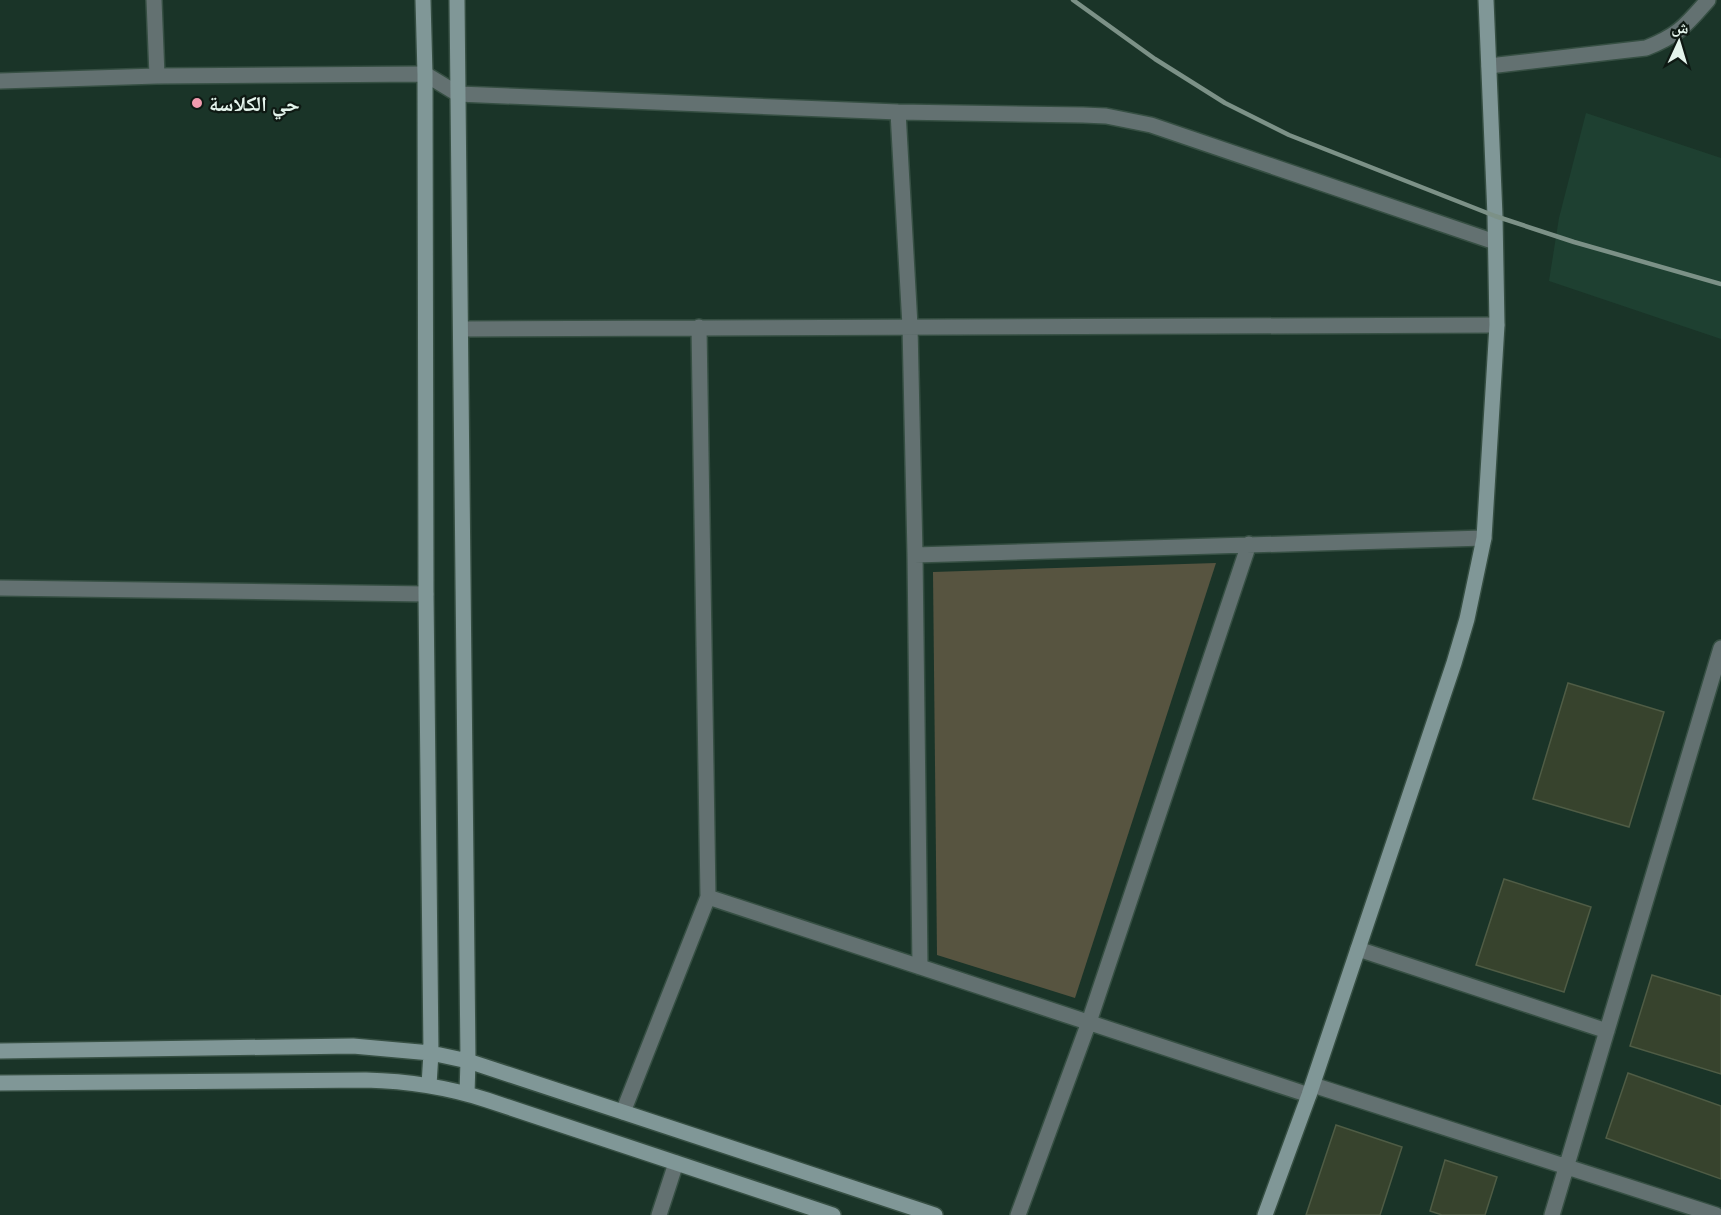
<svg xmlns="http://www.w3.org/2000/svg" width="1721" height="1215" font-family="Cabin,'Noto Naskh Arabic',sans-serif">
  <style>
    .built { fill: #1e4031 }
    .green { fill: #575440 }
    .building { fill: #37432d; stroke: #4f5c45; stroke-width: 1.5 }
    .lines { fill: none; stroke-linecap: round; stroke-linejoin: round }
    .street-casing { stroke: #364f43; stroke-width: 18 }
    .secondary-casing { stroke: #364f43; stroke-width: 18 }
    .street { stroke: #637171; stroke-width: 15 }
    .secondary { stroke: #809797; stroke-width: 15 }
    .rail { stroke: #7c9187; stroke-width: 4.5 }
    .poi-dot { fill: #f29aae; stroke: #0e1913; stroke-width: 2 }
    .labels { text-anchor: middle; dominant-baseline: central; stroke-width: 4.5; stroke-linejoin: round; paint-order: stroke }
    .poi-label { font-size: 21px; font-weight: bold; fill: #e4f4ec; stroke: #0e1913; text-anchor: start }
  </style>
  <rect width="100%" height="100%" fill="#1a3428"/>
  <!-- built -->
  <path class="built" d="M1586 113 1721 158V339L1549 281 1559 218Z"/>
  <!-- green -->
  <path class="green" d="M1216 563 1075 998 937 955 933 572Z"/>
  <!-- building -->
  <path class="building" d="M1568 683 1664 712 1629 827 1533 799Z
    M1504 879 1591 907 1564 992 1476 965Z
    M1652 975 1721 996V1074L1630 1046Z
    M1628 1073 1721 1106V1179L1606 1138Z
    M1336 1125 1402 1147 1380 1215H1306Z
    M1445 1160 1497 1177 1485 1215H1442L1430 1211Z"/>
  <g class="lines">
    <defs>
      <path id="street" d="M154 0 157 76
        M1489 66 1646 48C1679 35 1686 25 1708 0
        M0 81 157 76 425 74 458 94 898 112 1083 115 1106 116 1151 125 1495 242
        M898 112 910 326 915 555 920 967
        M461 329 1497 325
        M915 555 1484 538
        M0 588 426 594
        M708 897 1309 1095
        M1358 949 1607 1031
        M1313 1085 1716 1215
        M623 1112 708 897 699 327
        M659 1215 676 1163
        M1018 1215 1089 1022 1249 544
        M1552 1215 1721 648"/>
      <path id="secondary" d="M423 0 425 74 426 594 431 1053 429 1085
        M457 0 468 1061 467 1093
        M0 1051 353 1046 431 1053 468 1061 935 1215
        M0 1083 366 1080C408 1081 447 1087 487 1100L833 1215
        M1265 1215 1309 1095 1454 663 1467 619 1484 538 1497 325 1495 216 1486 0"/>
    </defs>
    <!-- street casing -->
    <use href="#street" class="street-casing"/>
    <!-- secondary casing -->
    <use href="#secondary" class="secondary-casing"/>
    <!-- street -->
    <use href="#street" class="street"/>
    <!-- secondary -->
    <use href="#secondary" class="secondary"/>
    <!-- rail -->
    <path class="rail" d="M1073 0 1155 59 1225 103 1289 135 1495 216 1574 242 1721 284"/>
  </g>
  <!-- markers -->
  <circle class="poi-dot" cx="197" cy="103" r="6"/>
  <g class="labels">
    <!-- poi labels -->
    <g class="poi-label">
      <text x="209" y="103">حي الكلاسة</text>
    </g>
  </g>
  <!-- north arrow -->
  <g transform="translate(1679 42) rotate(4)" stroke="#0e1913" stroke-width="4.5" paint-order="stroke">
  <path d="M0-4.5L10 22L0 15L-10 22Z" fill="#e4f4ec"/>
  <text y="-9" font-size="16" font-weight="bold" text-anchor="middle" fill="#e4f4ec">ش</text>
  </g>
</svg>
